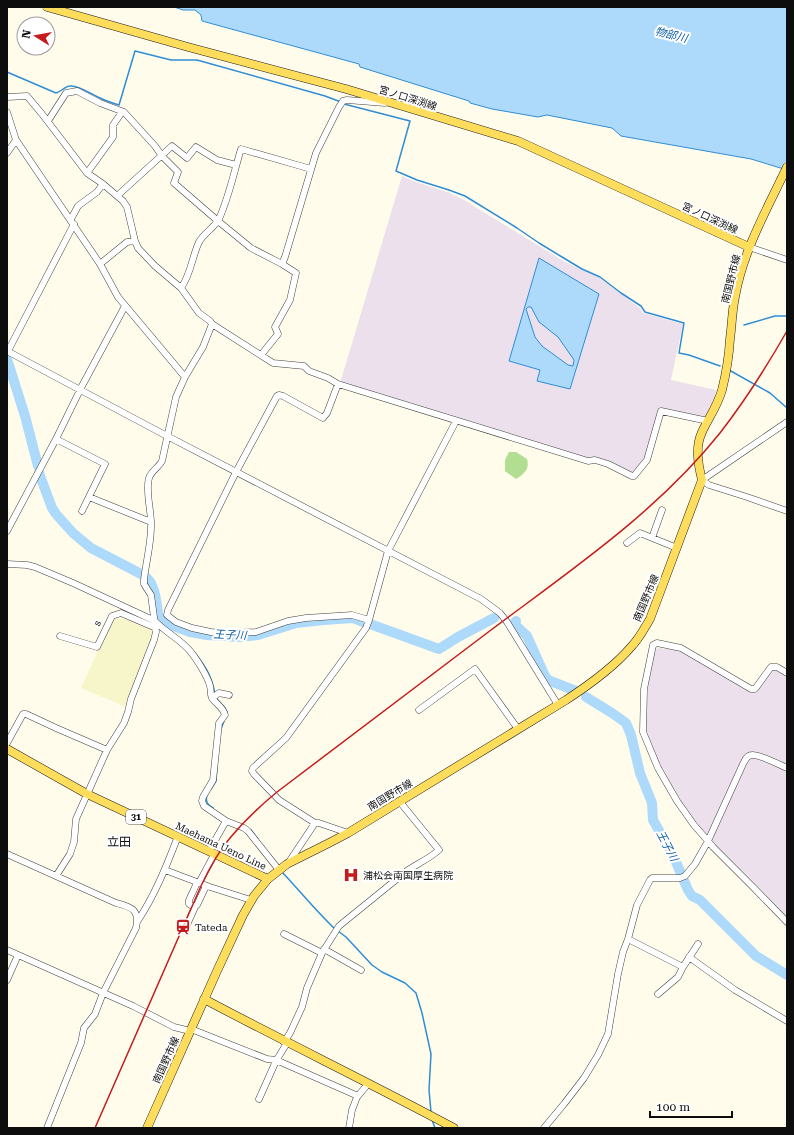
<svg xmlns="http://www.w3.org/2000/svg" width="794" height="1135" font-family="'Roboto Serif','Noto Sans JP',serif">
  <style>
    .industrial { fill: #ebe0ec }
    .farmland { fill: #f7f5ca }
    .forest { fill: #b1de91 }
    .water { fill: #addafa; stroke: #2f8dd6; fill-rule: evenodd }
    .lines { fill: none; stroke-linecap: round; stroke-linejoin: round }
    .stream { stroke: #2f8dd6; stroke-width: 1.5 }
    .river { stroke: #addafa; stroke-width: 10 }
    .minor-casing { stroke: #404040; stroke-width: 7 }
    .major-casing { stroke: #1e1e1e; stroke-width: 9 }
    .minor { stroke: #fff; stroke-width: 6 }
    .major { stroke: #ffdd5c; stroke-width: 8 }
    .rail { stroke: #c61b1d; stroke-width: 1.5 }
    .labels { text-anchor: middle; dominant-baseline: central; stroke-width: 4; stroke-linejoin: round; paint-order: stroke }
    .shield { fill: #fff; stroke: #565656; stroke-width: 1 }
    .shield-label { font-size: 9px; font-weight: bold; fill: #0d0d0d }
    .street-label { font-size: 10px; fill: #0d0d0d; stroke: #fff }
    .poi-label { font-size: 10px; fill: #0d0d0d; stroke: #fff; text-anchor: start }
    .water-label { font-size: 11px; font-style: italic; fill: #0e5ea6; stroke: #fff }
    .quarter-label { font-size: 12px; fill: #0d0d0d; stroke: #fff }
  </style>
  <rect width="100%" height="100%" fill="#fffcec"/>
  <!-- industrial -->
  <path class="industrial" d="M402 176 413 181 450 193 464 200 565 262 598 277 640 308 643 313 683 324 671 380 716 390 714 399 705 418 659 408 644 460 634 471 631 473 590 459 342 383 341 380Z
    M657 648 680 650 755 693 773 670H776L787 676V917L750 878 706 835 683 804 661 766 645 732 648 687 654 654Z"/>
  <!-- farmland -->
  <path class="farmland" d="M117 618 129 620 152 627 153 636 126 707 81 688 111 622Z"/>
  <!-- forest -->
  <path class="forest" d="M509 452H516L527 459C530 469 524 474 516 479L505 471V460Z"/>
  <!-- water -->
  <path class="water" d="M174 7H787V170L751 159 621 136 612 128 547 115 538 117 492 109 470 103 469 101 360 67 359 64 202 21 201 15 195 10H183Z
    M539 258 599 294 570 389 537 381 540 370 509 361ZM528 307H531L539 322 558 337 572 357 574 360 573 366 568 365 542 346 535 337 526 309Z"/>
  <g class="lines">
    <!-- stream -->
    <path class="stream" d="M7 72 56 93C61 92 65 86 70 86 78 85 93 95 100 98 106 101 112 103 119 105L135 51 171 60H197L325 96 341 102
      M344 104 410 121 396 171 417 180 449 190 465 196 517 228 539 243 562 257 582 269 600 277 621 293 641 306 645 312 684 323 679 353 689 355 720 366
      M744 325 775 316H787
      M729 370 770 393 787 408
      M159 618 161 624
      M172 632 186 643
      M195 653C206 667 212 677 215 694
      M216 698 225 708 227 712
      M221 729 224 721
      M211 789 216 781 217 766
      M207 795C205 802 208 805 213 808
      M251 830 258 839
      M282 872C300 891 316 911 335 929
      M338 931 346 937 372 965 382 972 405 983 416 993 422 1013 431 1054 429 1090 431 1112
      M432 1120 435 1128"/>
    <!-- river -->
    <path class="river" d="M7 359 25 416 38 466
      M39 473 52 508 56 514 73 533 91 548 143 575
      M147 578C157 588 156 606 159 618L168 624 190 632 207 635 240 637 258 635 296 623 324 620 353 618 366 623
      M516 621 514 624 527 636 545 676 548 680 576 691
      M370 624 439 649 458 637 494 618
      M586 697 612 713 626 723 631 735 640 773 652 803 653 820 673 855 688 890 692 896 700 900 756 956 787 975"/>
    <defs>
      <path id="minor" d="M7 97 27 96 42 114 87 173 103 184 123 201 127 207 135 241 138 248 155 266 181 288 199 313 210 321 212 324 273 363 304 366 309 371 328 378 338 384 588 461 595 460 608 464 632 476H634L647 460 661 411 708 421
        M7 112 16 140 100 264 118 297 185 377
        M48 121 66 93 77 91 100 103 124 112 155 146 162 156 178 172 174 183 218 221 251 248 282 264 296 273 290 300 275 327 278 334 261 355
        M7 153 16 140
        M87 173 113 137V125L122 112
        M117 196 172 146 187 158 196 147 217 160 236 165
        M71 219 78 206 97 192 103 184
        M749 247 787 260
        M100 264 127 242 135 241
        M282 264 285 257 316 153 339 107 343 101 347 100 385 103
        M181 288C191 274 192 257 199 242 204 233 214 228 219 219 229 197 234 172 241 149L311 169
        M7 351 167 436 481 599 500 613 507 622 558 705
        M8 351 74 224
        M338 384 327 413 323 418 283 396 279 395 277 396 236 472 168 610 167 615 176 622 192 628 211 632 229 633 256 632 288 621 306 618 352 615 369 620
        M787 422 702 480 709 485 747 497 787 511
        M56 439 105 464 82 511
        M89 497 151 522
        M7 531 56 439 82 386 125 306
        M652 538 662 510
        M627 543 640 533 677 548
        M7 564 27 565 35 567 73 583 155 621C165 632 180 639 190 651 196 658 208 677 210 686 211 689 210 694 212 698 216 704 223 707 225 715L219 723 213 780 203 797 202 801 204 806 226 821 209 851
        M60 636 97 647 112 616 121 613 156 628
        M787 673 777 667H771L755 689H751L681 648 657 643 653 645 644 689 643 732 658 768 677 801 694 825 708 841 713 847 752 886 787 922
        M212 698 219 693 229 695
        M419 710 475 669 518 729
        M7 743 23 714H26L56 728 107 750
        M226 821 244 828 248 831 279 870
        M315 823 279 800 254 774 252 771 253 768 286 738 366 628 369 620 388 551 456 421
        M7 854 116 903C131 907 140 909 136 928L103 993 95 1014 84 1028 81 1043 47 1128
        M289 862 315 823H319L348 833
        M165 870 210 887 251 900
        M56 876 70 854 74 842 76 819 107 750 124 723 128 712 131 699 154 640 156 632 151 595 144 584V580C146 562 151 544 151 527 152 513 145 491 149 478 151 471 159 467 162 461L176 397 185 377 203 347 212 324
        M197 883 189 900V904L194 907 197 905 206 886
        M199 883 215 853
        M137 922C155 895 167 865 178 836
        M186 927 195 907
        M284 934 322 953
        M628 939 683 967
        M324 949 361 970
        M7 950 133 1006 174 1027 190 1031
        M689 957 735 990 787 1021
        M7 980 18 955
        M658 994 678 977 683 967 698 944
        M191 1029 267 1059 276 1060 358 1096
        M284 1042 290 1033 302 1007 307 988 322 953 339 926 408 870C419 863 430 858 439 850L400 802
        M259 1099 276 1061 287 1043
        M349 1128 352 1110 357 1097 368 1084
        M544 1128 564 1104 584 1078 598 1055 608 1034 618 974 623 952 628 939 637 905 650 880 652 878H680L685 876 695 864 708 841 743 764C745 760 747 755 752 755 759 754 780 765 787 768"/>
      <path id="major" d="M47 7 188 47 346 89 518 141 749 247
        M7 749 87 794 268 879
        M204 999C287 1043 372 1084 454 1128
        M147 1128 217 971 243 915 254 896 268 879 287 864 329 843 348 833 566 700C589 685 613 668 631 647 639 639 644 629 650 619L702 480C698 464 695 447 702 432 709 417 717 407 722 390 726 374 729 356 730 339 732 325 732 311 735 297 743 251 767 209 787 167"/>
    </defs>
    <!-- minor casing -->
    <use href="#minor" class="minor-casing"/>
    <!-- major casing -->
    <use href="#major" class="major-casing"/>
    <!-- minor -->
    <use href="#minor" class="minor"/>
    <!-- major -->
    <use href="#major" class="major"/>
    <!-- rail -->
    <path class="rail" d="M95 1128 201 886C209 869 218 852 230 838 244 821 260 806 277 792 348 738 419 684 491 630 571 570 657 512 720 433 745 401 767 366 787 331"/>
  </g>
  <!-- icons -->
  <defs>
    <symbol id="hospital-bare" viewBox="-9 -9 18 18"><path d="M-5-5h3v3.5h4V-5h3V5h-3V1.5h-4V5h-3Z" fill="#c61b1d" stroke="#fff" stroke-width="2.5" paint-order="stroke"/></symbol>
    <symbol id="station-bare" viewBox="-9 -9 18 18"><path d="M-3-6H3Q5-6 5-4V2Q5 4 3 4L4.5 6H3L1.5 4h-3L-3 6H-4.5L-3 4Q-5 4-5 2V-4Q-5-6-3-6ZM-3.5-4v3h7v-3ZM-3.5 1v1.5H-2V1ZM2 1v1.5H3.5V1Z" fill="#c61b1d" stroke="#fff" stroke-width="2.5" paint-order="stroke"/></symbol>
  </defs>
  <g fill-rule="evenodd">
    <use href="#hospital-bare" x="340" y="864" width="22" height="22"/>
    <use href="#station-bare" x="172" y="916" width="22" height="22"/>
  </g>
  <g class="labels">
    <!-- shield labels -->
    <rect class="shield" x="126" y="810" width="20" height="14" rx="3"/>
    <g class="shield-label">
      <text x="136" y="817">31</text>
    </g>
    <!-- street labels -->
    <g class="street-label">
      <text transform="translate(408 98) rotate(17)">宮ノ口深渕線</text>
      <text transform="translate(710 218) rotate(25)">宮ノ口深渕線</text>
      <text transform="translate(731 279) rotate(-76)">南国野市線</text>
      <text transform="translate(646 598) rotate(-67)">南国野市線</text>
      <text transform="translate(97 623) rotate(-65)">s</text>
      <text transform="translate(390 795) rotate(-31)">南国野市線</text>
      <text transform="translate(221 846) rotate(25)">Maehama Ueno Line</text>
      <text transform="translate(166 1060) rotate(-66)">南国野市線</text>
    </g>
    <!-- poi labels -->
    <g class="poi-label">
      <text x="363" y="875">浦松会南国厚生病院</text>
      <text x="195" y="927">Tateda</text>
    </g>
    <!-- water labels -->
    <g class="water-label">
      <text transform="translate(671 35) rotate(14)">物部川</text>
      <text transform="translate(230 635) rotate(3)">王子川</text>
      <text transform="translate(667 846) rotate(62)">王子川</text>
    </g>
    <!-- quarter labels -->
    <g class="quarter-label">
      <text x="119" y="842">立田</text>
    </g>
  </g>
  <!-- border -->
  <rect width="794" height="1135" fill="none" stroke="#0d0d0d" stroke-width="16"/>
  <!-- north arrow -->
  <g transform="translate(36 36) rotate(281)"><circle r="19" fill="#ffffff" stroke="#9e9e9e"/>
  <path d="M0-3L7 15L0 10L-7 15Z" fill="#c61b1d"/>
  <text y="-6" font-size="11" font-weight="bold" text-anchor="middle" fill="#0d0d0d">N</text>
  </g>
  <!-- scale -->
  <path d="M650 1111v6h82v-6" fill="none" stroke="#0d0d0d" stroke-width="2"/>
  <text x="656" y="1111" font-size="12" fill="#0d0d0d" stroke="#ffffff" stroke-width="3" paint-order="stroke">100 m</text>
</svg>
